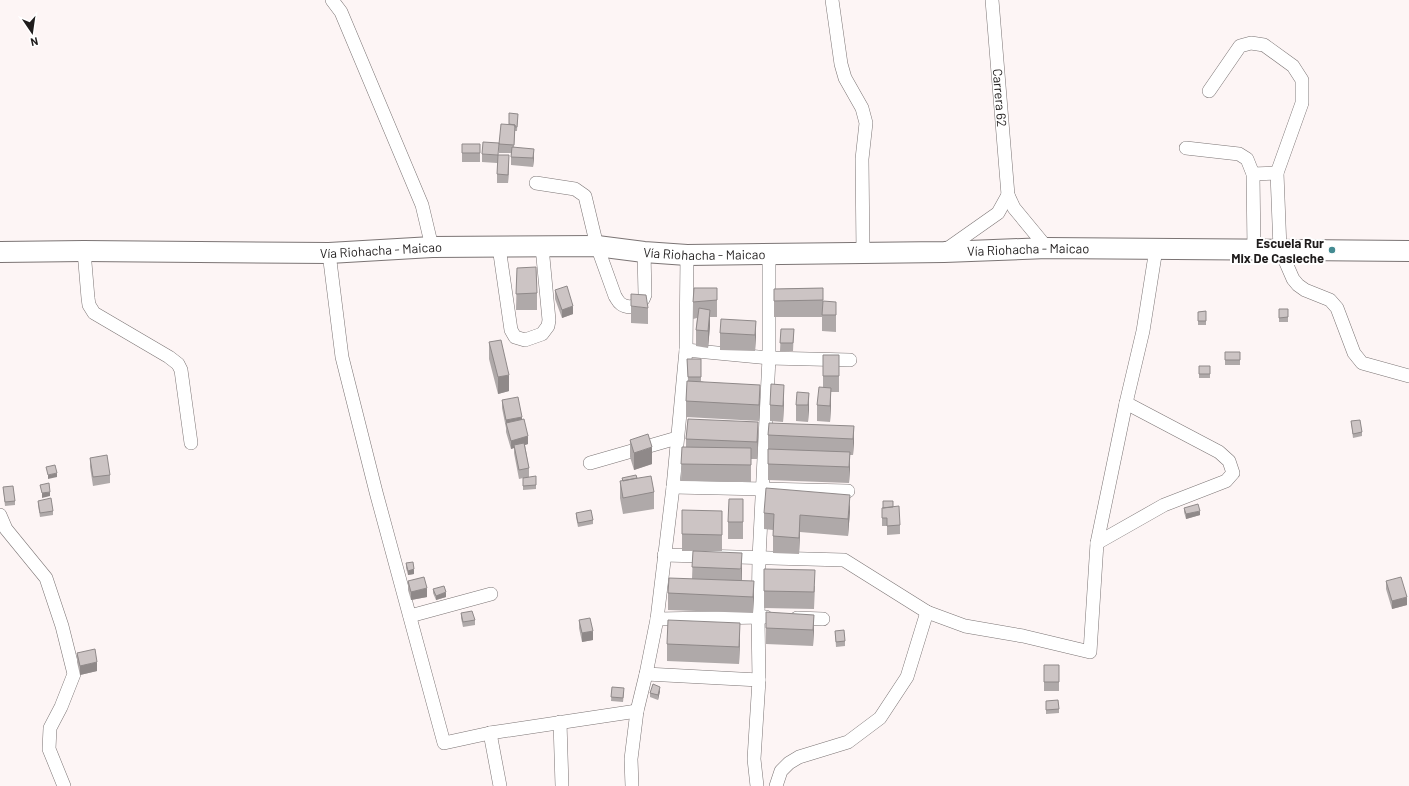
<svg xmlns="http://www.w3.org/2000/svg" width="1409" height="786" font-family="Barlow,sans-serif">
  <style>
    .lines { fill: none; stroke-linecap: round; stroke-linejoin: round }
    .minor-casing { stroke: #7b7474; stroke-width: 14 }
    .highway-casing { stroke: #7b7474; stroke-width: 22 }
    .minor { stroke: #fff; stroke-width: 13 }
    .highway { stroke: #fff; stroke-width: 20 }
    .wall { fill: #afa9a9 }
    .shaded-wall { fill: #8f8989 }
    .building { fill: #ccc4c4; stroke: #8f8989 }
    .poi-dot { fill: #448b92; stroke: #fff; stroke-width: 1.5 }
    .labels { text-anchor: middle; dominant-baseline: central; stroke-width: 4; stroke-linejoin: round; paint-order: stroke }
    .street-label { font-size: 13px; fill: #1f1c1c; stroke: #fff }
    .poi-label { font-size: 13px; font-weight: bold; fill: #1f1c1c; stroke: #fff; text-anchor: end }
  </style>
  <rect width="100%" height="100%" fill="#fdf5f5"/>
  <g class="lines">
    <defs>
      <g id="minor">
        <path d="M332 0 341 12 422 205 432 247"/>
        <path d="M832 0 841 64 845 78 862 108 866 123 862 159 863 253"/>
        <path id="s1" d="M992 0 1008 195 1014 208 1047 248"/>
        <path d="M1209 91 1240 46 1251 43 1264 45 1293 66 1302 80V103L1277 173 1280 249 1293 279 1298 285 1305 290 1330 300 1337 308 1354 353 1362 363 1409 376"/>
        <path d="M1186 148 1239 154 1247 159 1253 174 1254 250"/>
        <path d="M1253 174 1277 173"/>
        <path d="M536 183 575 189 585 196 597 246 615 296C617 299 618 302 621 304 630 310 642 305 645 295L644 252"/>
        <path d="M499 247 511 330 515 337 525 340 542 334 548 326 549 320 542 247"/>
        <path d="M84 251 88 298 89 305 94 313 169 357 178 364 181 370 191 443"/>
        <path d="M944 251 998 213 1008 195"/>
        <path d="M329 253 342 357 376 492 444 743 490 733 637 711"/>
        <path d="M686 350 769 358 850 360"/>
        <path d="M590 463 677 438"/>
        <path d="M673 487 848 491"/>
        <path d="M0 515 6 529 46 578 62 626 74 674 61 707 50 728 49 749 64 786"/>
        <path d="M1097 543 1164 505 1226 481 1233 473 1229 461 1219 452 1126 403"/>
        <path d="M664 555 844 560 927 612 965 626 1023 636 1090 652 1097 543 1126 403 1143 331 1156 249"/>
        <path d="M410 616 491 594"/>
        <path d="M797 618 823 619"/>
        <path d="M657 619 766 617"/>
        <path d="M646 674 759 680"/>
        <path d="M560 722 562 786"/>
        <path d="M490 733 500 786"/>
        <path d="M632 786 631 759 637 711 646 674 657 619 673 487 686 350 687 255"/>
        <path d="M757 786 754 759 759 680 758 617 759 558 769 358V254"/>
        <path d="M776 786 781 771 789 763 799 757 848 742 880 718 907 677 927 612"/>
      </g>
      <g id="highway">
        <path id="s2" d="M0 252 84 251 329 253 432 247 597 246 644 252 687 255 944 252 1047 248 1409 251"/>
      </g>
    </defs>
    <!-- minor casing -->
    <use href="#minor" class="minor-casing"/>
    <!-- highway casing -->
    <use href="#highway" class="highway-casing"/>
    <!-- minor -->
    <use href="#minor" class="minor"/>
    <!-- highway -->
    <use href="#highway" class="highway"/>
  </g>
  <!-- wall -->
  <path class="wall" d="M518 114 517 131H515L514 148 534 158 533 167 511 165V153H499V144L509 124Z
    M462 144H480V162H462Z
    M482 154 498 155 509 164 508 183H497V163L482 162Z
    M517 268 537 293V310H516Z
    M717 288V317H710V326L708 348 696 346V330L697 318 693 319V302Z
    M823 288V302H836V332L822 331V317H774V289Z
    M555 290 573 314 562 318 555 299Z
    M631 306 648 308V324L631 323Z
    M1279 309H1288V322H1279Z
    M1206 311V325H1198V312Z
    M756 321 755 351 720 350V333Z
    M781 329H794L793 351H780Z
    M489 342 509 391 498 394 489 359Z
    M1225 352H1240V365H1225Z
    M823 355H839V392H831V405L830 422 817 421V405L823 387Z
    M687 359H701V381L760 401 759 421 686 417V401L688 381Z
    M1199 366H1210V378H1199Z
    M809 393 808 422 796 421V405Z
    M502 400 522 419 528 444 525 445 529 468V477L536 485V489L523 490V478L519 479 514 453V448L511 449 506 432V428L502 408Z
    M784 401 783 422 770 421V405Z
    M1351 421 1362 432V436L1353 438Z
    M854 426 853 455H850L849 483 768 480V435Z
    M686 439H758L757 459H751V482L681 481 682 447H686Z
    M630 440 652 464 634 470 630 457Z
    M90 458 110 475V483L93 486 90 467Z
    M622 478H637L654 492V509L623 514 620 498V481H622Z
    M3 487 15 501V505L5 506Z
    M743 499V539H728V522Z
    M38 501 53 511V515L40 517 38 505Z
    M893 507 900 525V534L887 535V526H882V508Z
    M1184 508 1200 515 1186 519 1184 512Z
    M682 510 722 528V551H682Z
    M850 511 848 536 800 532 799 554 773 553V530L764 529V513Z
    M576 513 593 520V524L578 527 576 517Z
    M693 551 742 570V581H754L753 613 668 610V593L692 579Z
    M406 563 414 574 408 575 406 568Z
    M408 581 427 597 411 600 408 590Z
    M1386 581 1407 605 1392 609 1386 589Z
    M815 586 814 609 764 608V591Z
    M433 589 446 597 436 600 433 593Z
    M461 613 475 620V625L463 627 461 618Z
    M814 615 813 646 766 644V628Z
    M579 620 593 640 582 642 579 628Z
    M835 631 845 641V646L836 647Z
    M740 639 739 664 667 661V644Z
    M77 653 97 671 80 675 77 662Z
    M1044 665H1059V691H1044Z
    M612 687 624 692 623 702 611 701Z
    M660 691 658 700 650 697V693Z
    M1046 701 1059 709V713L1046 714Z"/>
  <!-- shaded-wall -->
  <path class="shaded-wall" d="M534 149V158L533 167V158Z
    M509 155V164L508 183V175Z
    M573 306V314L562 318V310Z
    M710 310V326L708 348V331Z
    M756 321V337L755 351V335Z
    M509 375V391L498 394V377Z
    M760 385V401L759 421V405Z
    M784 385V401L783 422V406Z
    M831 388V405L830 422V406Z
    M809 393V410L808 422V405Z
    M522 417V425L506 423V428V420Z
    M758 422V439L757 459V442Z
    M854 426V443L853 455V439Z
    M528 436V444L514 448V445V448L511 449V441Z
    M652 447V464L634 470V453Z
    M850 452V469L849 483V467Z
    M57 473V477L48 479V475Z
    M50 492V496L42 498V493Z
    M850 495V511L848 536V519Z
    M1200 511V515L1186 519V514Z
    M800 515V532L799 554V538Z
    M742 553V570L741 586V569Z
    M414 569V574L408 575V571Z
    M754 581V598L753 613V597Z
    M427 588V597L411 600V592Z
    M446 592V597L436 600V596Z
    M1407 597V605L1392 609V601Z
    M814 615V631L813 646V630Z
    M740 623V639L739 664V647Z
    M593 631V640L582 642V633Z
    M97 662V671L80 675V666Z
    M660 687V691L658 700V695Z"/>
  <!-- building -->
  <path class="building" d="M509 113 518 114 517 127H515V125L509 124Z
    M501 124 515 125 514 145 499 144Z
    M483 142 499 143 498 155H509L508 175 497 174 498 155 482 154Z
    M462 144H480V153H462Z
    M512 147 534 149 533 158 511 157Z
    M536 267 537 293 516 294 517 268Z
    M567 286 573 306 562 310 555 290Z
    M694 288H717V300L693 302Z
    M823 288V300L774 301V289Z
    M631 294 646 295 648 308 631 306Z
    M823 301 836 302V315H822Z
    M699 308 710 310 708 331 696 330Z
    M1279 309H1288V317L1279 318Z
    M1206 311V321H1198V312Z
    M721 319 756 321 755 335 720 333Z
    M781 329H794L793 343H780Z
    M501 340 509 375 498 377 489 342Z
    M1225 352H1240V360H1225Z
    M823 355H839V376H823Z
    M687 359H701V377H688Z
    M1199 366H1210V374H1199Z
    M687 381 760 385 759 405 686 401Z
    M771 384 784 385 783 406 770 405Z
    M819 387 831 388 830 406 817 405Z
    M797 392 809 393 808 405H796Z
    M518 397 522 417 506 420 502 400Z
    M524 419 528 436 511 441 506 423Z
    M688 419 758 422 757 442 686 439Z
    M1360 420 1362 432 1353 434 1351 421Z
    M769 423 854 426 853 439 768 435Z
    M648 434 652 447 634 453 630 440Z
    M524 443 529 468 519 470 514 445Z
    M682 447 751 448V465L681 464Z
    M768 449 850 452 849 467 768 464Z
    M107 455 110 475 93 477 90 458Z
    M55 465 57 473 48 475 46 467Z
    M636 475 637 478 623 481 622 478Z
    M536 476V485L523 486V478Z
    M651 476 654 492 623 498 620 481Z
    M49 483 50 492 42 493 40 485Z
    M13 486 15 501 5 502 3 487Z
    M766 488 850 495 848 519 800 515 799 538 773 536 774 514 764 513Z
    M51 498 53 511 40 513 38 501Z
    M729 499H743V522H728Z
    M883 501H893V507L883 508Z
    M1198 504 1200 511 1186 514 1184 508Z
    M899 506 900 525 887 526V518H882V508Z
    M591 510 593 520 578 523 576 513Z
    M682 510 722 511V535L682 534Z
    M693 551 742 553 741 569 692 567Z
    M413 562 414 569 408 571 406 563Z
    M764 569 815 570 814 592 764 591Z
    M424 577 427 588 411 592 408 581Z
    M1401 577 1407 597 1392 601 1386 581Z
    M669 578 754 581 753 597 668 593Z
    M444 586 446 592 436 596 433 589Z
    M472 611 475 620 463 622 461 613Z
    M766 612 814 615 813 630 766 628Z
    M590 618 593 631 582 633 579 620Z
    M668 620 740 623 739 647 667 644Z
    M844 630 845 641 836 642 835 631Z
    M95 649 97 662 80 666 77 653Z
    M1044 665H1059V682H1044Z
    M653 684 660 687 658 695 650 693Z
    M612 687 624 688 623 698 611 697Z
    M1058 700 1059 709 1046 710V701Z"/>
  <!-- markers -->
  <circle class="poi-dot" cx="1332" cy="250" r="4"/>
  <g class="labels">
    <!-- street labels -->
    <g class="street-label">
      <text stroke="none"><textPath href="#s1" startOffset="98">Carrera 62</textPath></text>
      <text stroke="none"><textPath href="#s2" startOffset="381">Vía Riohacha - Maicao</textPath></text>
      <text stroke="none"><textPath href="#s2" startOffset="1029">Vía Riohacha - Maicao</textPath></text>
      <text stroke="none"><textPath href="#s2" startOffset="705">Vía Riohacha - Maicao</textPath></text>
    </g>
    <!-- poi labels -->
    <g class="poi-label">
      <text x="1324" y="243">Escuela Rur<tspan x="1324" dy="15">Mix De Casieche</tspan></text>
    </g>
  </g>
  <!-- north arrow -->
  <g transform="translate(32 32) rotate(167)" stroke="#ffffff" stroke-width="3" paint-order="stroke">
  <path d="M0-3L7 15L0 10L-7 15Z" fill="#1f1c1c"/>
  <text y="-6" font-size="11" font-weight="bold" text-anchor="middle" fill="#1f1c1c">N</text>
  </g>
</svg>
